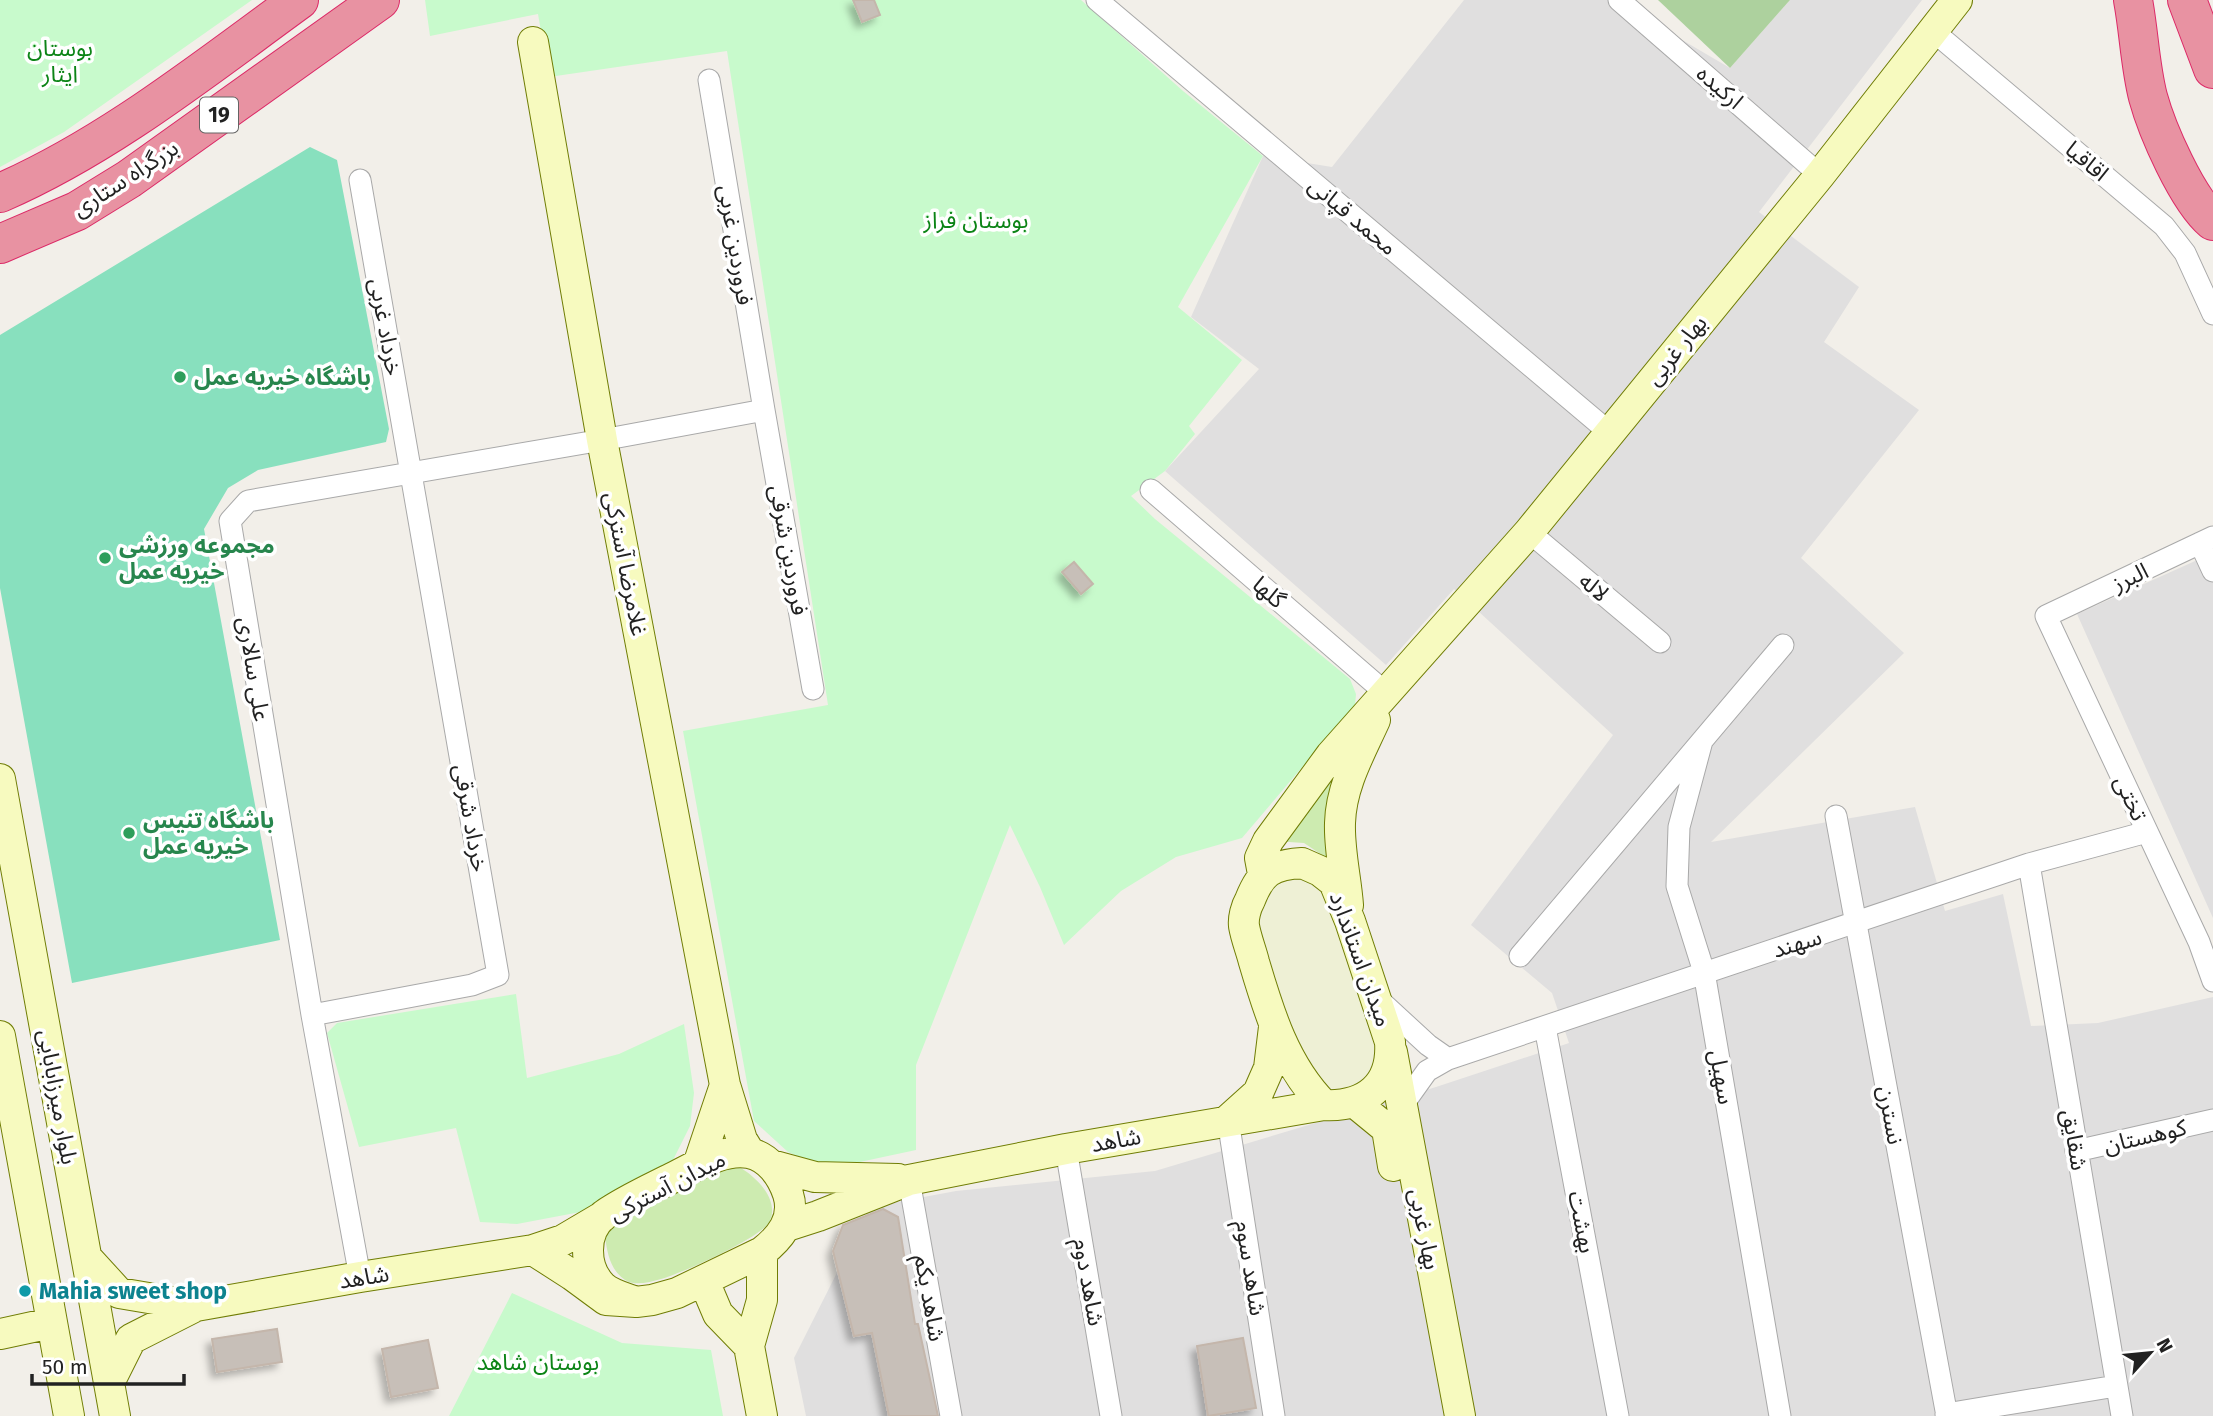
<svg xmlns="http://www.w3.org/2000/svg" width="2213" height="1416" font-family="'Fira Sans','Noto Sans Arabic',sans-serif">
  <style>
    .residential { fill: #e0dfdf }
    .farmland { fill: #eef0d5 }
    .grass { fill: #cdebb0 }
    .forest { fill: #add19e }
    .park { fill: #c8facc }
    .pitch { fill: #88e0be }
    .building { fill: #c7bfb8; stroke: #c4b6ab; stroke-width: 2; filter: url(#shadow) }
    .lines { fill: none; stroke-linecap: round; stroke-linejoin: round }
    .street-casing { stroke: #a9a9a9; stroke-width: 23 }
    .secondary-casing { stroke: #707d05; stroke-width: 32 }
    .highway-casing { stroke: #dc2a67; stroke-width: 40 }
    .street { stroke: #fff; stroke-width: 21 }
    .secondary { stroke: #f7fabf; stroke-width: 30 }
    .highway { stroke: #e892a2; stroke-width: 38 }
    .leisure-dot { fill: #2e9e5b; stroke: #fff; stroke-width: 2.5 }
    .culture-dot { fill: #0f9aa8; stroke: #fff; stroke-width: 2.5 }
    .labels { text-anchor: middle; dominant-baseline: central; stroke-width: 7; stroke-linejoin: round; paint-order: stroke }
    .shield { fill: #fff; stroke: #646464; stroke-width: 2 }
    .shield-label { font-size: 21px; font-weight: bold; fill: #222 }
    .park-label { font-size: 23px; fill: #0c8416; stroke: #fff }
    .street-label { font-size: 23px; fill: #222; stroke: #fff }
    .leisure-label { font-size: 23px; font-weight: bold; fill: #27864d; stroke: #fff; text-anchor: start }
    .culture-label { font-size: 23px; font-weight: bold; fill: #0d838f; stroke: #fff; text-anchor: start }
  </style>
  <defs>
    <filter id="shadow"><feDropShadow dx="-5.5" dy="5.5" stdDeviation="3.5" flood-color="#0004"/></filter>
  </defs>
  <rect width="100%" height="100%" fill="#f2efe9"/>
  <!-- residential -->
  <path class="residential" d="M1464 0H1614L1730 68 1790 0H1922L1759 212 1859 287 1824 342 1919 410 1801 558 1904 653 1711 842 1915 807 1945 911 2003 894 2031 1026 2098 1023 2213 997V1416H806L794 1358 870 1207 956 1191 1155 1171 1436 1087 1569 1043 1552 993 1471 925 1613 735 1454 589 1386 665 1165 471 1259 369 1191 317 1263 156 1332 167Z
    M2213 553V918L2077 614Z"/>
  <!-- farmland -->
  <path class="farmland" d="M1297 876 1321 884 1379 1037 1372 1074 1350 1089 1337 1090 1323 1086 1303 1068 1256 922 1272 885Z"/>
  <!-- grass -->
  <path class="grass" d="M1361 730 1334 863 1304 843 1274 841Z
    M741 1168C757 1178 779 1199 770 1221 763 1237 680 1274 661 1279 651 1282 638 1285 629 1282 611 1274 607 1253 605 1236L614 1222 723 1169Z"/>
  <!-- forest -->
  <path class="forest" d="M1658 0H1790L1730 68Z"/>
  <!-- park -->
  <path class="park" d="M0 0H252L64 132 0 167Z
    M425 0H1081L1183 91 1263 156 1178 307 1242 360 1189 426 1195 434 1165 471 1131 496 1155 519 1350 679 1356 694 1355 705 1242 838 1176 857 1121 891 1064 945 1040 887 1010 825 916 1065V1150L827 1169 788 1152 754 1121 683 731 828 705 727 51 549 77 538 14 430 36Z
    M516 994 527 1078 619 1054 684 1024 694 1093 690 1126 673 1160 660 1176 591 1210 517 1224 480 1222 456 1128 359 1147 327 1033 337 1023Z
    M512 1293 622 1343 711 1350 723 1416H449Z"/>
  <!-- pitch -->
  <path class="pitch" d="M310 147 337 160 389 429 386 442 258 470 228 488 204 529 280 940 72 983 0 588V335Z"/>
  <!-- building -->
  <path class="building" d="M853 0H874L880 15 862 22Z
    M1074 562 1093 584 1081 594 1062 572Z
    M883 1209 898 1217 915 1324H918L938 1416H889L872 1333 854 1336 833 1251 843 1225Z
    M277 1329 282 1362 217 1372 212 1339Z
    M1243 1338 1256 1408 1208 1416 1197 1346Z
    M428 1340 438 1388 391 1397 382 1349Z"/>
  <g class="lines">
    <defs>
      <path id="street" d="M1097 0 1609 432
        M1619 0 1820 175
        M1933 31 2164 226 2185 253 2213 314
        M709 80 764 410 813 689
        M1151 490 1387 694
        M1529 532 1660 642
        M2213 537 2046 616 2199 942 2213 981
        M2200 543 2213 571
        M1702 741 1679 827 1677 886 1704 972 1780 1416
        M1836 816 1947 1416
        M2029 864 2122 1416
        M1520 956 1783 645
        M1378 999 1428 1045 1448 1059
        M312 1015 472 985 498 975 360 180
        M1545 1027 1618 1416
        M1402 1106 1427 1071 1448 1059 2029 864 2147 832
        M1228 1120 1274 1416
        M1066 1149 1111 1416
        M2076 1151 2213 1120
        M909 1180 951 1416
        M360 1277 312 1015 230 521 248 501 602 440 764 410
        M1946 1414 2116 1386"/>
      <path id="secondary" d="M533 42 602 440 725 1085 742 1140 750 1153
        M0 779 115 1416
        M1302 863 1320 871 1334 882 1350 921 1390 1042C1393 1085 1366 1107 1324 1105 1285 1066 1269 1013 1254 962 1251 950 1246 938 1244 926 1243 918 1246 907 1250 900 1261 872 1271 865 1302 863Z
        M1263 874 1260 858 1268 841 1331 755 1529 532 1820 175 1957 0
        M1348 905C1346 878 1339 850 1340 823 1341 786 1360 753 1375 720
        M0 1036 69 1416
        M1392 1052 1460 1416
        M1354 1102 1387 1129 1393 1166
        M1228 1120 1258 1093 1269 1068 1274 1027
        M698 1165 725 1085
        M771 1165 815 1177 898 1179
        M787 1226 818 1216 909 1180 1066 1149 1324 1105
        M533 1250 572 1275 606 1300 636 1302 652 1300 677 1293 762 1252C780 1238 796 1219 788 1194 782 1176 769 1157 749 1153 722 1148 693 1168 670 1179 648 1190 624 1201 604 1215 582 1232 584 1268 602 1286 610 1294 626 1298 636 1302
        M88 1259 119 1293 196 1306
        M704 1281 718 1314 749 1346
        M0 1334 51 1323
        M109 1383 131 1339 196 1306 360 1277 533 1250 563 1240 602 1217
        M762 1416 749 1346 762 1300V1252"/>
      <path id="highway" d="M2133 0C2139 32 2140 66 2148 97 2157 130 2187 199 2213 221
        M2187 0 2213 69
        M0 193C108 146 204 69 299 0
        M0 244 77 211 129 179 380 0"/>
    </defs>
    <!-- street casing -->
    <use href="#street" class="street-casing"/>
    <!-- secondary casing -->
    <use href="#secondary" class="secondary-casing"/>
    <!-- highway casing -->
    <use href="#highway" class="highway-casing"/>
    <!-- street -->
    <use href="#street" class="street"/>
    <!-- secondary -->
    <use href="#secondary" class="secondary"/>
    <!-- highway -->
    <use href="#highway" class="highway"/>
  </g>
  <!-- markers -->
  <g class="leisure-dot">
    <circle cx="180" cy="377" r="7"/>
    <circle cx="105" cy="558" r="7"/>
    <circle cx="129" cy="833" r="7"/>
  </g>
  <circle class="culture-dot" cx="25" cy="1291" r="7"/>
  <g class="labels">
    <!-- shield labels -->
    <rect class="shield" x="200" y="97.5" width="38" height="35" rx="5"/>
    <g class="shield-label">
      <text x="219" y="115">19</text>
    </g>
    <!-- park labels -->
    <g class="park-label">
      <text x="60" y="48">بوستان<tspan x="60" dy="26">ایثار</tspan></text>
      <text x="976" y="220">بوستان فراز</text>
      <text x="538" y="1362">بوستان شاهد</text>
    </g>
    <!-- street labels -->
    <g class="street-label">
      <text transform="translate(1720 87) rotate(41)">ارکیده</text>
      <text transform="translate(2087 161) rotate(40)">اقاقیا</text>
      <text transform="translate(125 178) rotate(-33)">بزرگراه ستاری</text>
      <text transform="translate(1353 216) rotate(40)">محمد قپانی</text>
      <text transform="translate(736 245) rotate(81)">فروردین غربی</text>
      <text transform="translate(386 327) rotate(80)">خرداد غربی</text>
      <text transform="translate(1676 350) rotate(-51)">بهار غربی</text>
      <text transform="translate(789 550) rotate(80)">فروردین شرقی</text>
      <text transform="translate(626 564) rotate(79)">غلامرضا آسترکی</text>
      <text transform="translate(2130 577) rotate(-25)">البرز</text>
      <text transform="translate(1594 587) rotate(40)">لاله</text>
      <text transform="translate(1269 592) rotate(41)">گلها</text>
      <text transform="translate(254 669) rotate(81)">علی سالاری</text>
      <text transform="translate(2131 798) rotate(65)">تختی</text>
      <text transform="translate(471 818) rotate(80)">خرداد شرقی</text>
      <text transform="translate(1797 943) rotate(-17)">سهند</text>
      <text transform="translate(1361 959) rotate(70)">میدان استاندارد</text>
      <text transform="translate(1722 1077) rotate(80)">سهیل</text>
      <text transform="translate(58 1097) rotate(80)">بلوار میرزابابایی</text>
      <text transform="translate(1891 1115) rotate(80)">نسترن</text>
      <text transform="translate(2145 1136) rotate(-13)">کوهستان</text>
      <text transform="translate(1116 1140) rotate(-10)">شاهد</text>
      <text transform="translate(2075 1140) rotate(81)">شقایق</text>
      <text transform="translate(667 1186) rotate(-27)">میدان آسترکی</text>
      <text transform="translate(1582 1222) rotate(79)">بهشت</text>
      <text transform="translate(1425 1229) rotate(79)">بهار غربی</text>
      <text transform="translate(1251 1268) rotate(81)">شاهد سوم</text>
      <text transform="translate(364 1277) rotate(-9)">شاهد</text>
      <text transform="translate(1089 1282) rotate(80)">شاهد دوم</text>
      <text transform="translate(930 1298) rotate(80)">شاهد یکم</text>
    </g>
    <!-- leisure labels -->
    <g class="leisure-label">
      <text x="194" y="377">باشگاه خیریه عمل</text>
      <text x="119" y="545">مجموعه ورزشی<tspan x="119" dy="26">خیریه عمل</tspan></text>
      <text x="143" y="820">باشگاه تنیس<tspan x="143" dy="26">خیریه عمل</tspan></text>
    </g>
    <!-- culture labels -->
    <g class="culture-label">
      <text x="39" y="1291">Mahia sweet shop</text>
    </g>
  </g>
  <!-- north arrow -->
  <g transform="translate(2150 1353) rotate(63)" stroke="#ffffff" stroke-width="5" paint-order="stroke">
  <path d="M0-5L12 26L0 18L-12 26Z" fill="#222222"/>
  <text y="-10" font-size="19" font-weight="bold" text-anchor="middle" fill="#222222">N</text>
  </g>
  <!-- scale -->
  <path d="M32 1374v10h152v-10" fill="none" stroke="#222222" stroke-width="3.5"/>
  <text x="42" y="1374" font-size="21" fill="#222222" stroke="#ffffff" stroke-width="5" paint-order="stroke">50 m</text>
</svg>
